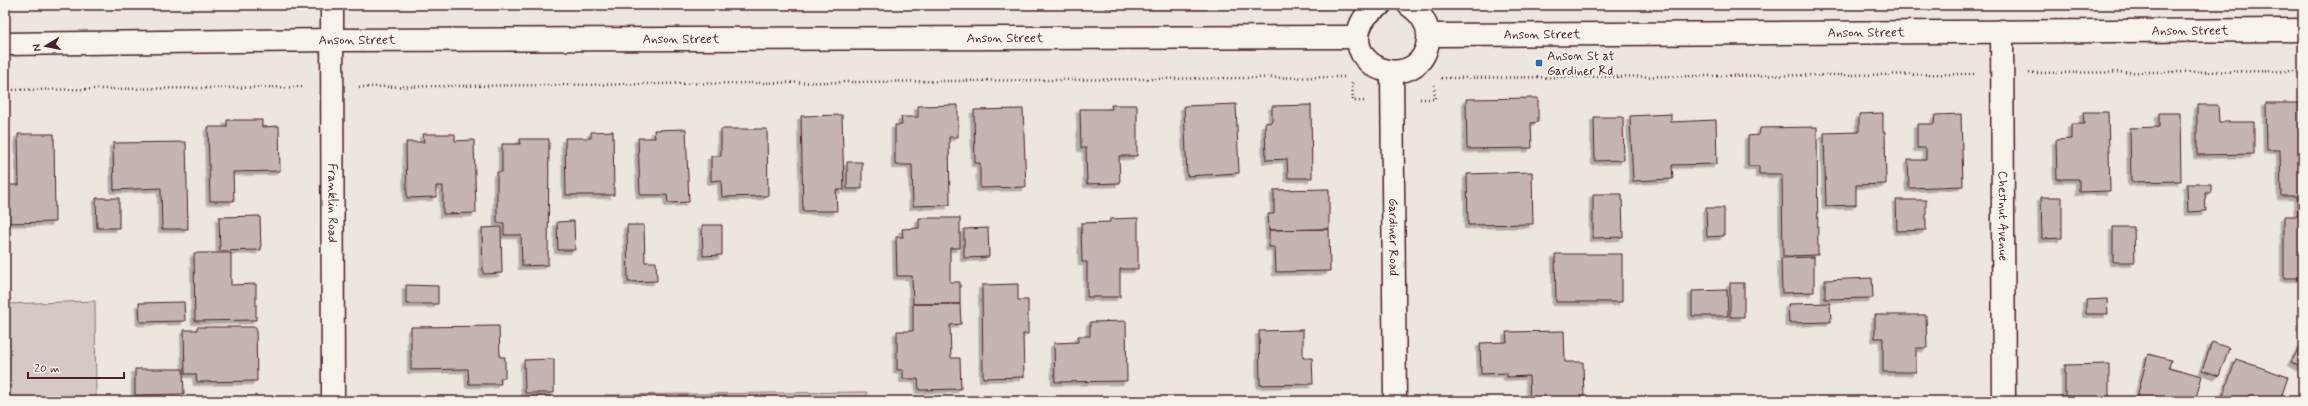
<svg xmlns="http://www.w3.org/2000/svg" width="2308" height="406" font-family="Mynerve,sans-serif">
  <style>
    .green { fill: #d5c9c2; stroke: #907476 }
    .building { fill: #c4b5b0; stroke: #4a1f2b; filter: url(#shadow) }
    .lines { fill: none; stroke-linecap: round; stroke-linejoin: round }
    .minor-casing { stroke: #4a1f2b; stroke-width: 25 }
    .tertiary-casing { stroke: #4a1f2b; stroke-width: 25 }
    .path { stroke: #4a1f2b; stroke-width: 2.5; stroke-dasharray: 1 3; stroke-linecap: butt }
    .minor { stroke: #f7f3e8; stroke-width: 22 }
    .tertiary { stroke: #f7f3e8; stroke-width: 22 }
    .poi-dot { fill: #1f6fb2; stroke: #f7f3e8; stroke-width: 1.5 }
    .labels { text-anchor: middle; dominant-baseline: central; stroke-width: 3.5; stroke-linejoin: round; paint-order: stroke }
    .street-label { font-size: 13px; fill: #4a1f2b; stroke: #f7f3e8 }
    .poi-label { font-size: 13px; fill: #4a1f2b; stroke: #f7f3e8; text-anchor: start }
  </style>
  <defs>
    <filter id="shadow"><feDropShadow dx="-3.5" dy="3.5" stdDeviation="0" flood-color="#0004"/></filter>
  </defs>
  <rect width="100%" height="100%" fill="#ece6dd"/>
  <filter id="ink" filterUnits="userSpaceOnUse"><feTurbulence type="fractalNoise" baseFrequency=".025" numOctaves="2"/><feDisplacementMap in="SourceGraphic" scale="8" xChannelSelector="R" yChannelSelector="G"/><feConvolveMatrix kernelMatrix="1 2 1 2 8 2 1 2 1" color-interpolation-filters="sRGB"/></filter>
  <g filter="url(#ink)">
    <!-- green -->
    <path class="green" d="M1106 5H1372V8L1106 9Z
      M95 301 96 401H5V304Z
      M867 392V401H605V395Z"/>
    <!-- building -->
    <path class="building" d="M1538 98V122L1531 123 1532 148 1467 149 1466 99Z
      M2266 103H2303V216H2298L2297 196H2281L2280 150H2267Z
      M1236 104 1239 173 1187 176 1184 106Z
      M958 105V137H949L950 205 913 206 912 165H895V125H902L901 117H918V106Z
      M1111 105H1137V156H1119L1120 183 1087 184 1086 148H1081L1080 109H1112Z
      M1311 105 1312 178H1288L1287 159 1266 160 1265 123 1272 122V106Z
      M2197 105H2218L2219 122H2254V154L2197 155Z
      M1023 109 1026 187 980 188V163H975L974 110Z
      M2083 112H2108L2110 191 2079 192V179H2057L2056 140 2071 139V124H2084Z
      M1883 113V132H1885L1886 184 1856 185V205L1826 206 1824 133 1859 132V114Z
      M2159 113H2180L2181 181 2131 182 2130 128 2159 127Z
      M1671 114V122L1716 120 1717 164 1672 165 1673 179 1633 181 1630 116Z
      M1961 114 1963 186 1909 188 1908 160H1926V148H1917V124H1934L1935 115Z
      M842 115 844 190H836L837 211H803L801 116Z
      M1594 117H1623L1624 160 1595 161Z
      M227 120H262V127L279 126 280 171 233 172 234 201H210L208 127H227Z
      M1817 127 1818 255 1783 256 1782 174H1759V166H1748V136L1759 135 1760 128Z
      M686 129 689 202 668 203 667 195H640L638 138H655L654 130Z
      M721 129H767L768 196 722 197 721 180 711 181V156H721Z
      M613 131 614 195H566L565 138H591V132Z
      M18 134H54L55 222 5 223V185H19Z
      M423 134H455V141L474 140 476 213 443 214V186H436V197L407 198 406 142H424Z
      M520 139H549L548 265 522 266 521 235H504V223H497V172H502V144H520Z
      M186 142 188 229H162L161 188 114 190 113 143Z
      M847 162H862V189H847Z
      M1532 172 1533 224 1468 225 1467 174Z
      M2187 184H2211V193H2205L2206 211 2188 212Z
      M1329 189V229L1269 230 1268 214H1274V190Z
      M1593 194H1622L1623 237 1593 238Z
      M2041 197H2062V238L2042 239Z
      M96 198H119V228H97Z
      M1896 200H1926V230L1897 231Z
      M1706 208H1724V236L1707 237Z
      M260 216 261 250 220 251 219 217Z
      M2284 216H2303V278H2284Z
      M919 218H960V248H950V282H960V304H913L912 276H897L896 237H903L902 229 919 228Z
      M1138 218V269H1120V297H1087V262H1082L1081 223 1110 222V219Z
      M574 221 575 250H558L557 222Z
      M627 225H644L645 262H656L657 281 628 282Z
      M702 225H722V255L703 256Z
      M501 227 502 273 483 274 482 228Z
      M2113 227H2134L2135 262H2113Z
      M988 228 989 257 964 258V229Z
      M1329 229 1330 271 1276 272 1275 247H1269V230Z
      M194 253H231V285L256 284V320L195 321Z
      M1555 254H1622V302H1556Z
      M1814 257V292L1782 293 1781 258Z
      M1872 278 1873 298 1825 299V280Z
      M1730 283H1744V317H1730Z
      M1018 284V300H1028V334H1023L1024 377 983 378 982 285Z
      M406 285 438 286V304H406Z
      M1727 290 1728 316H1692V291Z
      M2107 299 2108 314H2086V300Z
      M184 302 185 321 140 322 139 303Z
      M1830 303 1831 322 1789 323 1788 304Z
      M913 304H960L961 324 950 325 951 358H960L961 389 919 390 918 379H903V370H897V331H913Z
      M1875 315H1926L1927 348H1916V372H1883V338H1875Z
      M1126 321 1127 381 1055 382 1054 343 1078 342V336H1090V322Z
      M499 326 500 357H505V378H500L501 384H469L468 369 411 370V327Z
      M197 327H256L257 381 197 382 196 374H185L184 330H197Z
      M1303 330V358H1312L1313 384 1260 385 1259 331Z
      M1564 331 1565 362H1583L1584 400 1530 401 1529 376 1507 377V373L1481 374 1480 343 1507 342 1506 332Z
      M2303 341V369L2291 362Z
      M2212 342 2229 348 2219 376 2202 370Z
      M2148 354 2171 360 2169 367 2202 376 2195 401H2136Z
      M554 359V393H525L524 360Z
      M2236 359 2288 377 2280 401H2238L2223 396Z
      M2109 364V401H2065V365Z
      M135 369H183L184 394 135 395Z
      M1873 396H1913V401H1873Z
      M529 398V401H442V399Z"/>
    <g class="lines">
      <defs>
        <g id="minor">
          <path id="s1" d="M332 5 333 401"/>
          <path id="s2" d="M2002 31 2004 401"/>
        </g>
        <g id="tertiary">
          <path d="M1380 5C1370 10 1362 19 1359 30 1349 75 1422 90 1428 41 1430 26 1421 13 1409 5"/>
          <path id="s3" d="M1429 35 2303 30"/>
          <path id="s4" d="M5 44 331 40 1357 37"/>
          <path id="s5" d="M1392 73 1395 401"/>
        </g>
      </defs>
      <!-- minor casing -->
      <use href="#minor" class="minor-casing"/>
      <!-- tertiary casing -->
      <use href="#tertiary" class="tertiary-casing"/>
      <!-- path -->
      <path class="path" d="M2029 73 2303 71
        M1441 78 1974 74
        M1352 83 1353 101H1365
        M359 87 1344 77
        M5 90 304 87
        M1420 99H1435L1434 85"/>
      <!-- minor -->
      <use href="#minor" class="minor"/>
      <!-- tertiary -->
      <use href="#tertiary" class="tertiary"/>
    </g>
  </g>
  <!-- markers -->
  <rect class="poi-dot" x="1535" y="59" width="8" height="8" rx="2"/>
  <g class="labels">
    <!-- street labels -->
    <g class="street-label">
      <text stroke="none"><textPath href="#s3" startOffset="761">Anson Street</textPath></text>
      <text stroke="none"><textPath href="#s3" startOffset="437">Anson Street</textPath></text>
      <text stroke="none"><textPath href="#s3" startOffset="113">Anson Street</textPath></text>
      <text stroke="none"><textPath href="#s4" startOffset="1000">Anson Street</textPath></text>
      <text stroke="none"><textPath href="#s4" startOffset="676">Anson Street</textPath></text>
      <text stroke="none"><textPath href="#s4" startOffset="352">Anson Street</textPath></text>
      <text stroke="none"><textPath href="#s1" startOffset="198">Franklin Road</textPath></text>
      <text stroke="none"><textPath href="#s2" startOffset="185">Chestnut Avenue</textPath></text>
      <text stroke="none"><textPath href="#s5" startOffset="164">Gardiner Road</textPath></text>
    </g>
    <!-- poi labels -->
    <g class="poi-label">
      <text x="1547" y="56">Anson St at<tspan x="1547" dy="15">Gardiner Rd</tspan></text>
    </g>
  </g>
  <!-- margin -->
  <rect width="2308" height="406" fill="none" stroke="#f7f3e8" stroke-width="20"/>
  <rect x="10" y="10" width="2288" height="386" fill="none" stroke="#4a1f2b" stroke-width="1.5" filter="url(#ink)"/>
  <!-- north arrow -->
  <g transform="translate(46 46) rotate(260)" stroke="#f7f3e8" stroke-width="3" paint-order="stroke">
  <path d="M0-3L7 15L0 10L-7 15Z" fill="#4a1f2b"/>
  <text y="-6" font-size="11" font-weight="bold" text-anchor="middle" fill="#4a1f2b">N</text>
  </g>
  <!-- scale -->
  <path d="M28 372v6h96v-6" fill="none" stroke="#4a1f2b" stroke-width="2"/>
  <text x="34" y="372" font-size="12" fill="#4a1f2b" stroke="#f7f3e8" stroke-width="3" paint-order="stroke">20 m</text>
</svg>
